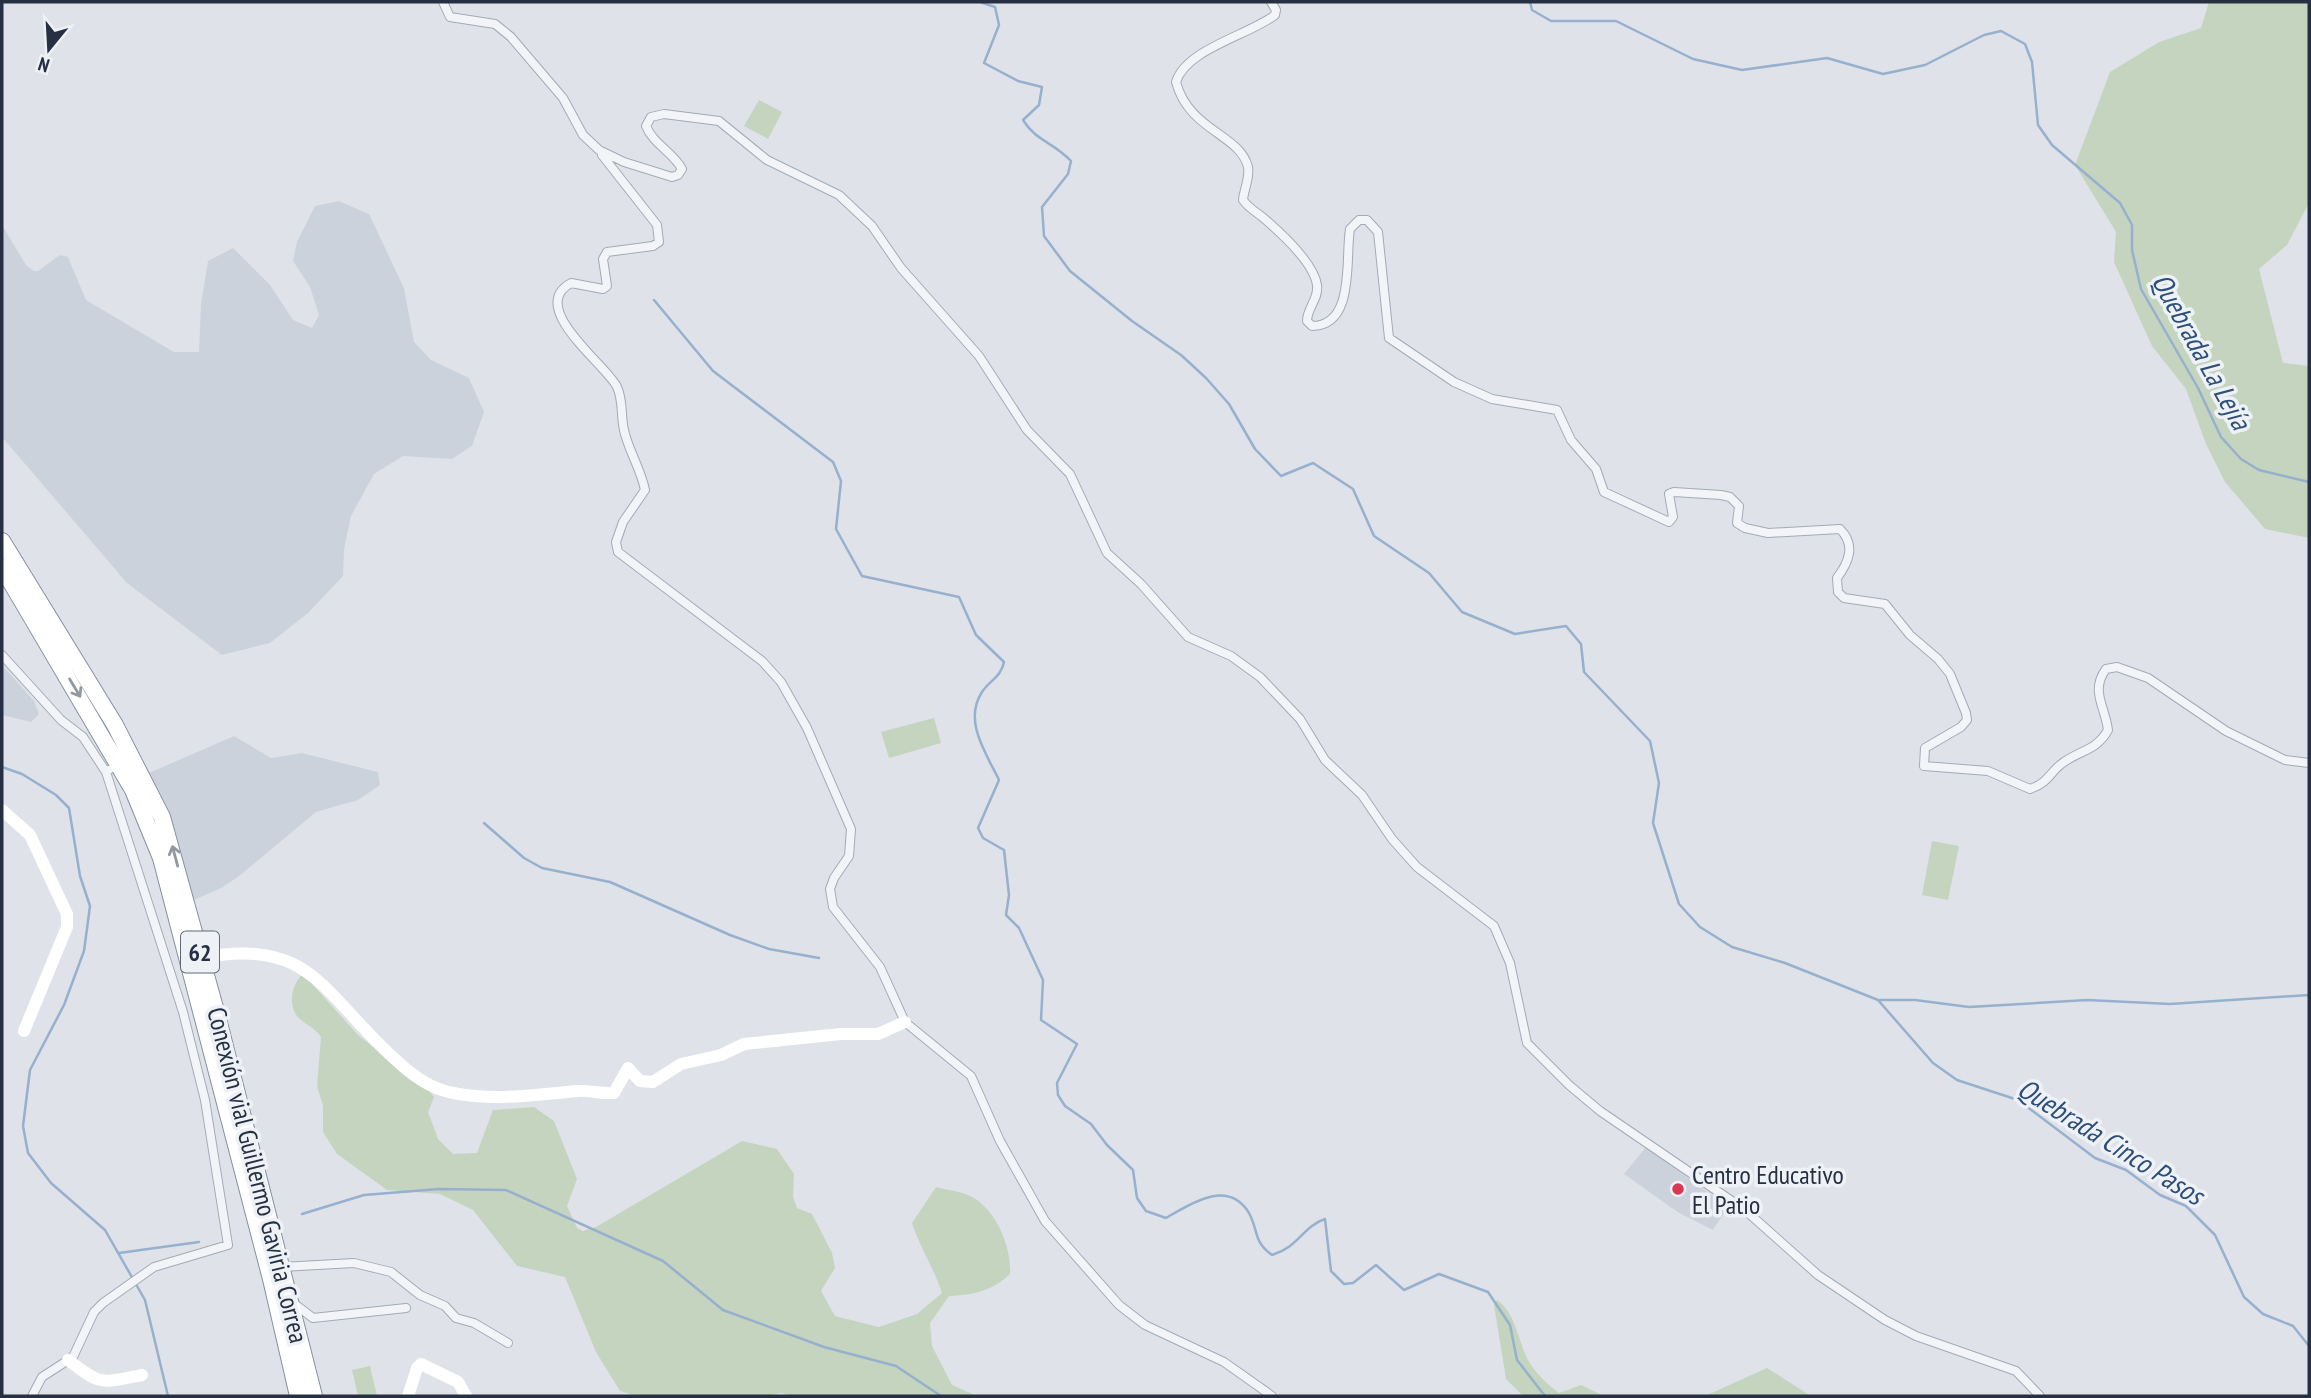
<svg xmlns="http://www.w3.org/2000/svg" width="2311" height="1398" font-family="'PT Sans Narrow',sans-serif">
  <style>
    .built { fill: #ccd2dc }
    .green { fill: #c4d4bf }
    .lines { fill: none; stroke-linecap: round; stroke-linejoin: round }
    .stream { stroke: #96b0cd; stroke-width: 2.5 }
    .street-casing { stroke: #a4aab4; stroke-width: 10 }
    .highway-casing { stroke: #8590a1; stroke-width: 18 }
    .street { stroke: #f2f4f7; stroke-width: 8 }
    .secondary { stroke: #fff; stroke-width: 12 }
    .highway { stroke: #fff; stroke-width: 16 }
    .oneway { stroke: #9298a0 }
    .poi-dot { fill: #da3850; stroke: #eef2f7; stroke-width: 2.5 }
    .labels { text-anchor: middle; dominant-baseline: central; stroke-width: 7; stroke-linejoin: round; paint-order: stroke }
    .shield { fill: #eef2f7; stroke: #626a78; stroke-width: 2 }
    .shield-label { font-size: 24px; font-weight: bold; fill: #263042 }
    .poi-label { font-size: 26px; fill: #263042; stroke: #eef2f7; text-anchor: start }
    .street-label { font-size: 26px; fill: #263042; stroke: #eef2f7 }
    .water-label { font-size: 28px; font-style: italic; fill: #2d4f7a; stroke: #eef2f7 }
  </style>
  <rect width="100%" height="100%" fill="#dfe3e9"/>
  <!-- built -->
  <path class="built" d="M339 201 369 214 404 288 414 342 431 360 469 378 484 412 472 446 452 459 403 456 374 474 351 516 344 549 343 576 308 613 270 643 222 655 127 583 2 437V225L26 265 34 271H38L60 255 68 257 86 300 174 352H199L201 304 208 261 233 248 270 285 293 320 312 328 319 315 310 287 293 261 297 242 315 206Z
    M2 665 34 701 39 714 31 722 2 715Z
    M234 736 271 758 302 753 378 772 380 785 358 800 316 812 238 877 221 888 194 900 176 836 149 773Z
    M1646 1147 1728 1207 1713 1230 1679 1213 1624 1174Z"/>
  <!-- green -->
  <path class="green" d="M2209 2H2309V203L2287 245 2259 269 2283 363 2309 366V538L2265 529 2225 482 2206 444 2186 389 2152 346 2114 262 2116 232 2075 165 2110 72 2159 42 2201 28Z
    M759 100 782 112 768 139 744 126Z
    M934 718 941 743 889 758 881 732Z
    M1932 841 1959 846 1948 900 1922 895Z
    M303 974 359 1036 428 1089 434 1097 428 1112 438 1139 453 1154 477 1153 493 1110 534 1107 554 1121 577 1179 567 1206 577 1228 583 1231 596 1227 742 1141 777 1149 794 1174 793 1197 797 1208 812 1214 832 1253 835 1268 821 1291 835 1316 879 1327 917 1314 942 1293C934 1268 920 1248 912 1223L936 1187C946 1190 959 1191 968 1195 995 1206 1012 1247 1010 1274 992 1291 973 1295 949 1296L930 1323 932 1346 952 1385 977 1396H792L781 1393 766 1396H637L620 1391 596 1352 565 1277 517 1266 473 1210 440 1194 387 1190 337 1154 323 1132V1106L317 1086 321 1037C315 1028 308 1026 300 1019 287 1008 291 984 303 974Z
    M1497 1300C1516 1313 1518 1341 1528 1360 1535 1373 1547 1384 1559 1393L1581 1385 1604 1396H1523L1506 1379 1494 1305Z
    M370 1366 377 1396H358L352 1370Z
    M1767 1368 1811 1396H1705Z"/>
  <g class="lines">
    <!-- stream -->
    <path class="stream" d="M980 2 995 7 999 25 984 63 1018 81 1042 87 1039 105 1023 120C1037 142 1052 141 1071 161L1068 174 1042 207 1044 236 1070 271 1132 321 1181 355 1206 378 1229 404 1255 449 1281 476 1313 463 1353 489 1374 536 1429 573 1462 612 1515 634 1566 626 1581 644 1584 672 1650 741 1659 783 1653 823 1679 904 1700 927 1732 947 1785 963 1878 1000 1933 1063 1957 1080 2018 1100 2095 1158 2126 1170 2160 1195 2186 1206 2215 1235 2244 1297 2263 1314 2293 1326 2309 1346
      M1530 2 1532 10 1551 21H1616L1693 59 1742 70 1827 58 1883 74 1925 65 1984 35 2001 31 2025 44 2032 62 2038 125 2052 145 2120 203 2132 225V250L2141 289 2198 388 2221 437 2241 459 2259 470 2309 482
      M654 300 713 371 833 462 841 481 836 529 862 576 959 597 976 635 1004 662C1001 677 990 680 982 692 963 721 986 753 999 780L978 828 983 838 1004 850 1009 895 1006 915 1019 928 1043 980 1041 1020 1077 1044 1057 1083 1058 1095 1065 1106 1091 1124 1107 1145 1133 1170 1137 1198 1146 1211 1166 1218C1190 1204 1228 1178 1249 1213 1259 1232 1253 1241 1272 1255 1300 1246 1302 1227 1325 1219L1331 1271 1344 1284 1353 1283 1376 1265 1404 1290 1439 1274 1488 1292 1510 1325 1517 1360 1545 1396
      M2 767 22 774 56 795 69 808 80 876 90 906 84 951 64 1005 30 1070 23 1126 28 1153 51 1183 105 1230 145 1300 168 1396
      M484 823 524 858 542 868 610 882 730 935 769 949 819 958
      M1880 1000H1915L1969 1007 2087 1000 2170 1004 2309 995
      M302 1214 364 1195 439 1189 506 1190 663 1261 723 1310 824 1347 896 1366 941 1396
      M119 1253 199 1242"/>
    <defs>
      <path id="street" d="M443 2 450 17 495 24 511 37 563 98 583 135 599 150 624 162 672 177 678 175 682 169C673 152 653 144 646 126L651 117 664 114 719 121 767 160 839 195 872 226 901 268 979 356 1027 430 1070 474 1107 553 1141 584 1188 637 1231 656 1260 677 1300 719 1325 760 1362 795 1392 839 1417 867 1494 926 1510 963 1527 1043 1569 1085 1600 1111 1745 1210 1818 1275 1885 1320 1916 1336 2016 1371 2040 1396
        M1271 2 1276 10 1275 15C1249 35 1186 49 1176 82 1189 131 1240 134 1248 167 1250 178 1244 189 1243 200 1250 210 1259 213 1267 221 1283 235 1314 264 1317 285 1319 299 1307 308 1307 321L1312 326C1356 326 1345 256 1350 229L1359 220H1367L1378 232 1389 338 1454 382 1492 399 1557 410 1571 440 1596 469 1604 492 1669 522 1673 517 1669 494 1674 492 1721 495 1730 497 1739 506 1737 523 1745 528 1768 533 1840 529C1856 545 1849 562 1837 578L1838 592 1844 598 1885 604 1910 635 1938 659 1950 674 1966 713 1967 720 1961 727 1925 748 1924 766 1988 771 2030 789C2050 782 2050 771 2064 762 2081 750 2097 750 2108 730 2105 706 2090 691 2106 669L2117 667 2148 678 2226 731 2285 760 2309 763
        M602 155 657 225 659 242 653 246 607 252 603 259 607 286 603 289 571 283C526 308 608 366 617 387 624 401 620 418 625 434 630 453 641 470 645 490L623 522 616 542 618 552 762 661 781 682 807 728 851 829 849 856 834 878 830 889 833 907 880 967 905 1022 971 1076 1000 1141 1045 1221 1119 1305 1145 1325 1224 1362 1272 1396
        M2 655 61 720 83 737 106 772 109 770
        M281 1267 354 1263 391 1272 420 1295 445 1306 456 1318 474 1323 508 1343
        M292 1302 313 1318 406 1308
        M32 1396 42 1377 73 1357 94 1312 103 1303 154 1267 228 1245 205 1100 183 1012 106 772"/>
      <path id="highway" d="M2 541 115 725 162 817 217 1015 314 1396
        M2 567 133 790 161 858 271 1279 298 1396"/>
    </defs>
    <!-- street casing -->
    <use href="#street" class="street-casing"/>
    <!-- highway casing -->
    <use href="#highway" class="highway-casing"/>
    <!-- street -->
    <use href="#street" class="street"/>
    <!-- secondary -->
    <path class="secondary" d="M2 810 30 835 67 914V927L24 1031
      M201 958C305 939 318 984 383 1048 399 1063 414 1078 434 1087 474 1104 535 1095 577 1091 589 1090 601 1094 614 1093L628 1068 640 1081 653 1082 681 1064 721 1055 744 1044 841 1034H878L905 1022
      M68 1360C102 1386 100 1383 142 1375
      M408 1396 417 1368 421 1364 458 1382 466 1396"/>
    <!-- highway -->
    <use href="#highway" class="highway"/>
  </g>
  <!-- one-way arrows -->
  <defs><path id="oneway-shaft" d="M-6 0H5M1.5-3L5.5 0L1.5 3" fill="none" stroke-width="1.6" stroke-linecap="round" stroke-linejoin="round" transform="scale(1.75)"/></defs>
  <g class="oneway">
    <use href="#oneway-shaft" transform="translate(75 688) rotate(59)"/>
    <use href="#oneway-shaft" transform="translate(175 856) rotate(-105)"/>
  </g>
  <!-- markers -->
  <circle class="poi-dot" cx="1678" cy="1189" r="7"/>
  <g class="labels">
    <!-- shield labels -->
    <rect class="shield" x="181" y="931.5" width="38" height="41" rx="5"/>
    <g class="shield-label">
      <text x="200" y="952">62</text>
    </g>
    <!-- poi labels -->
    <g class="poi-label">
      <text x="1692" y="1174">Centro Educativo<tspan x="1692" dy="30">El Patio</tspan></text>
    </g>
    <!-- street labels -->
    <g class="street-label">
      <text transform="translate(258 1175) rotate(76)">Conexión vial Guillermo Gaviria Correa</text>
    </g>
    <!-- water labels -->
    <g class="water-label">
      <text transform="translate(2202 351) rotate(61)">Quebrada La Lejía</text>
      <text transform="translate(2111 1141) rotate(32)">Quebrada Cinco Pasos</text>
    </g>
  </g>
  <!-- border -->
  <rect width="2311" height="1398" fill="none" stroke="#263042" stroke-width="7"/>
  <!-- north arrow -->
  <g transform="translate(49 49) rotate(198)" stroke="#eef2f7" stroke-width="5" paint-order="stroke">
  <path d="M0-5L12 26L0 18L-12 26Z" fill="#263042"/>
  <text y="-10" font-size="19" font-weight="bold" text-anchor="middle" fill="#263042">N</text>
  </g>
</svg>
